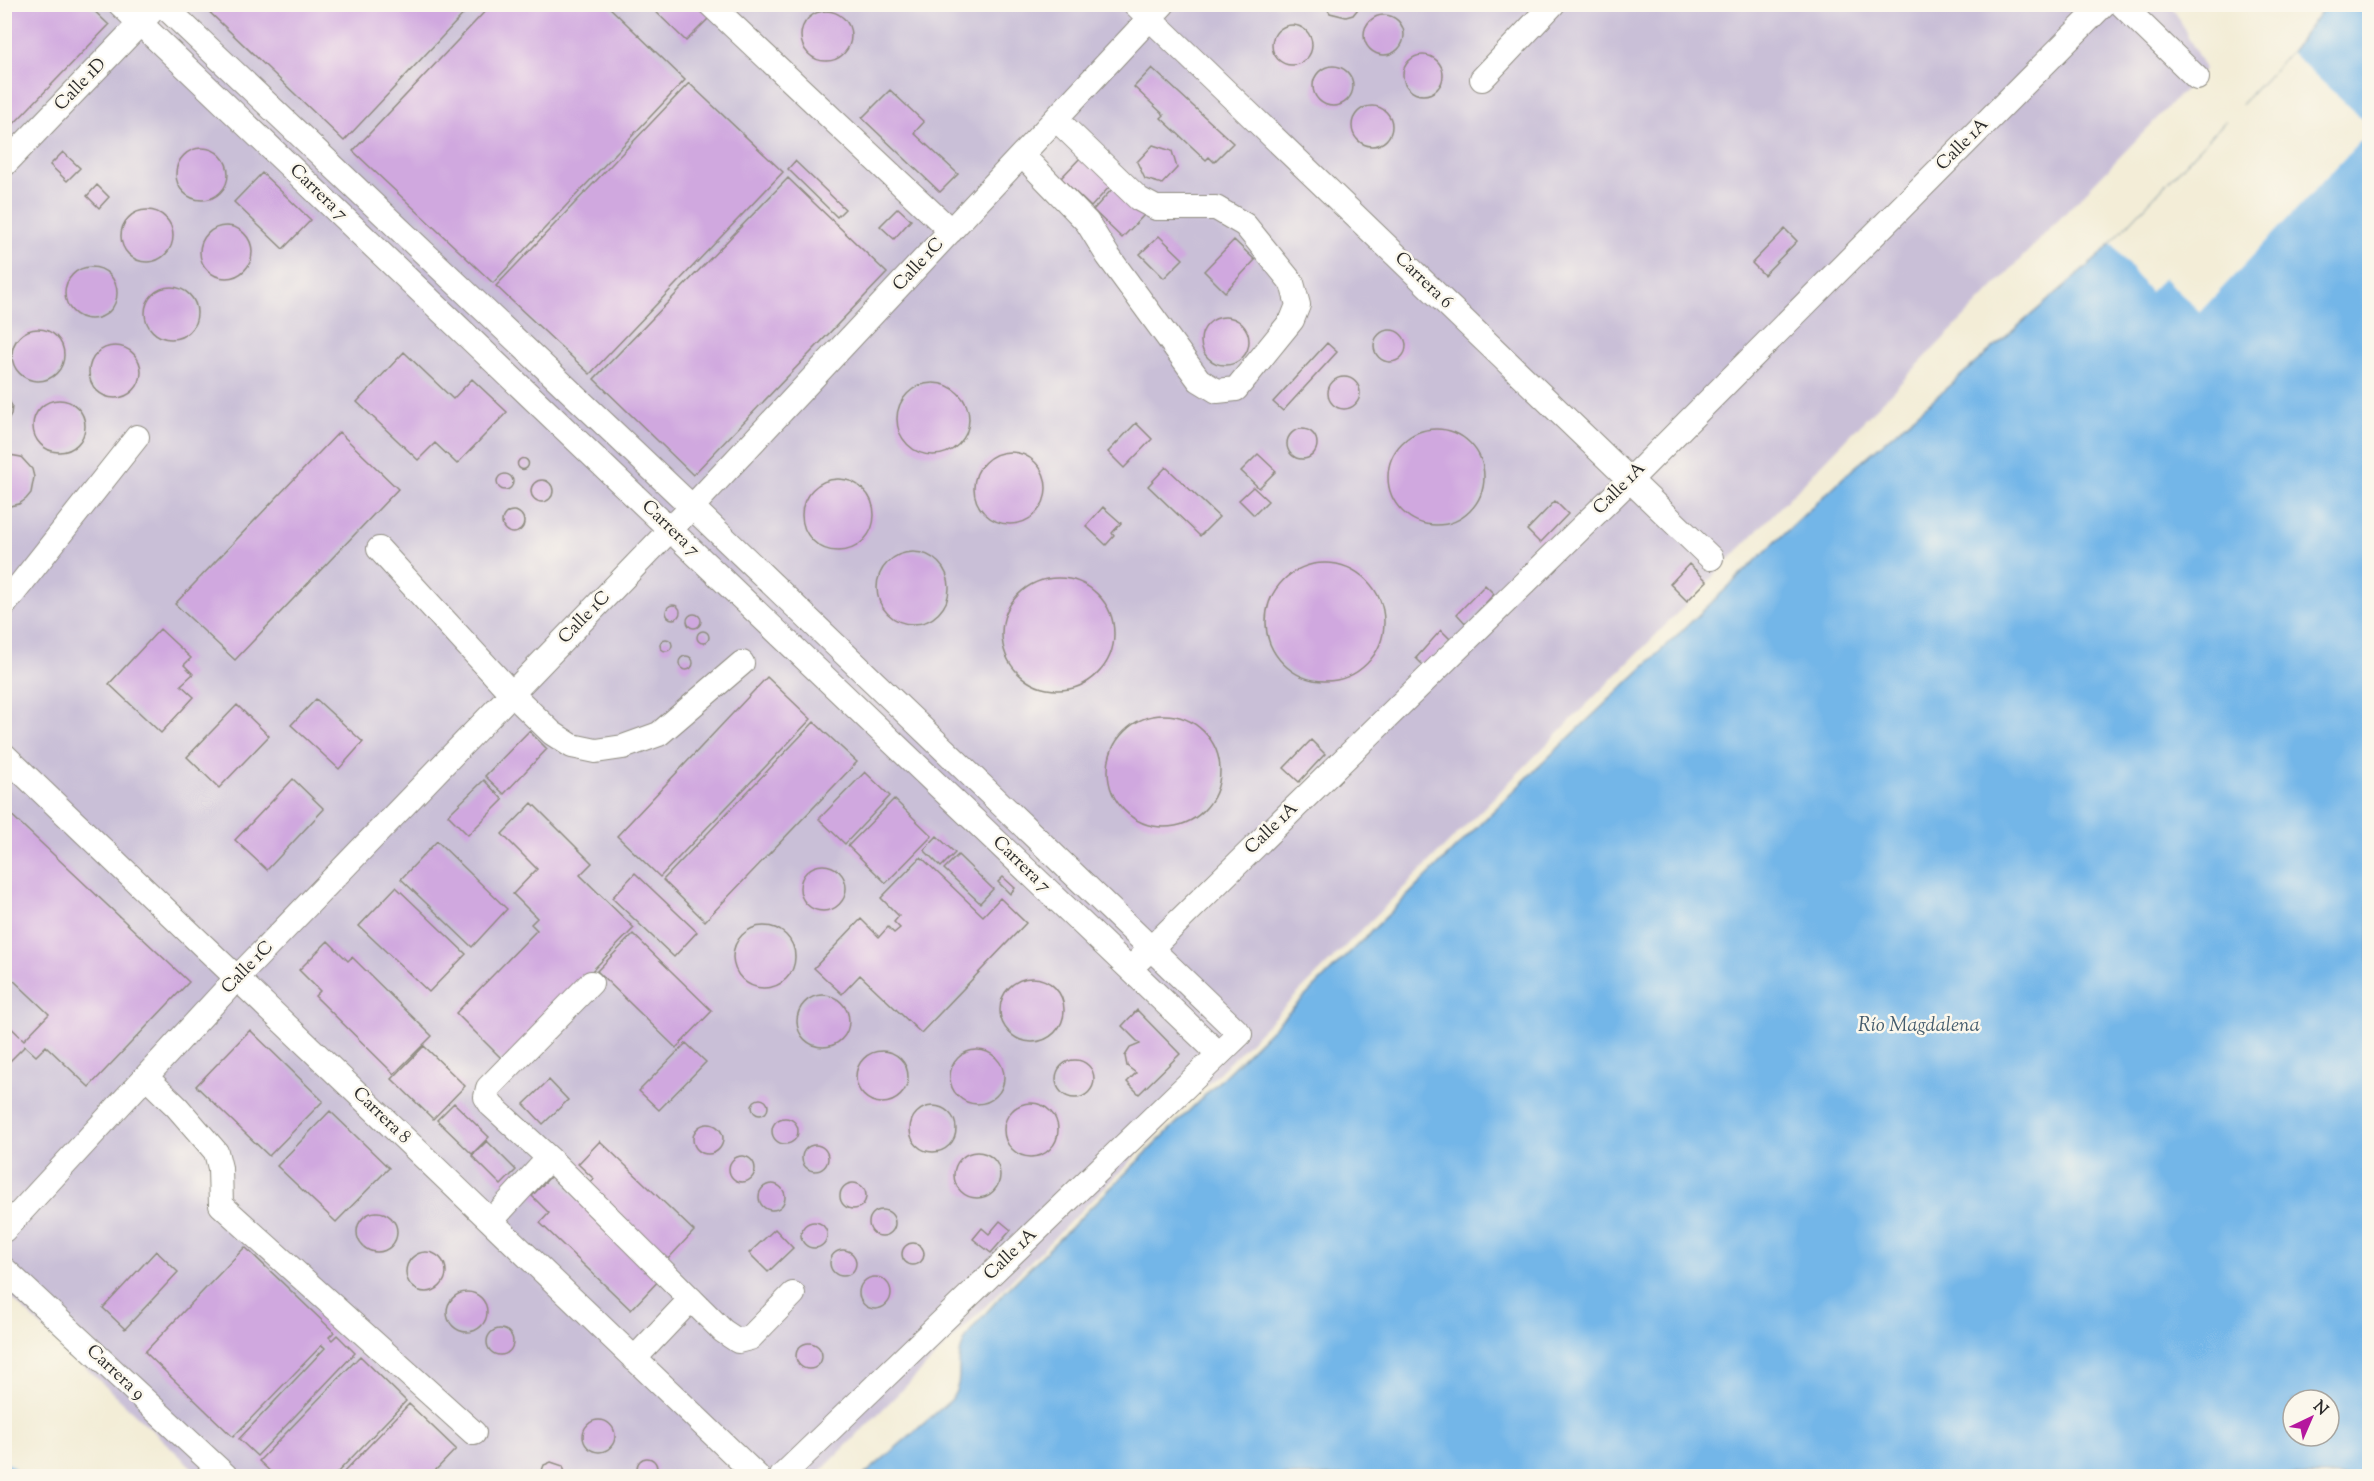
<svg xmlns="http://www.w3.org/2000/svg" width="2374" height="1481" font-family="'Sorts Mill Goudy',serif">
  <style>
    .industrial { fill: #c9bfd7 }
    .water { fill: #73b6e8; stroke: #4f708a; stroke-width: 1.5; fill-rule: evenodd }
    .pier { fill: #f3edd7 }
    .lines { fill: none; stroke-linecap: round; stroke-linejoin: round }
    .stream { stroke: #73b6e8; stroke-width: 7 }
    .building { fill: #d0a8df }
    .minor-casing { stroke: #8f8c81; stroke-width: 26 }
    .minor { stroke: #fff; stroke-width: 24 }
    .labels { text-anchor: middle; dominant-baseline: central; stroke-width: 5; stroke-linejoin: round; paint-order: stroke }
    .street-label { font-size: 18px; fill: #2b2b2b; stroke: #fbf7ec }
    .water-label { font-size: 20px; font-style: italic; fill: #445c6d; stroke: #fbf7ec }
  </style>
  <rect width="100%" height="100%" fill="#fbf7ec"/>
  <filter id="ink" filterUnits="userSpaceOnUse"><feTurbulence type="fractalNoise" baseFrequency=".0167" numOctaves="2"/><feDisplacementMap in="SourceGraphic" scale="12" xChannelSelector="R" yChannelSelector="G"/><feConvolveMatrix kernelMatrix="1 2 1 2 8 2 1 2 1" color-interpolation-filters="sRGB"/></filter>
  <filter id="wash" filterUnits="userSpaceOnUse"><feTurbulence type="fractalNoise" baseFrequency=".008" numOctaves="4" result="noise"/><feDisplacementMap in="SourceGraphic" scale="24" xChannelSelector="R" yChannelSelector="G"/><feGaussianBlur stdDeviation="1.35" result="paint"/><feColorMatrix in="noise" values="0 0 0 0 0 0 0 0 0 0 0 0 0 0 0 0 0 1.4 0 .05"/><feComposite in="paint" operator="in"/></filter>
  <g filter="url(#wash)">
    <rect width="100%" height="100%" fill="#f3edd7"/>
    <!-- industrial -->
    <path class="industrial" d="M2171 4 2205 69 1653 638 816 1476H201L5 1292 4 5Z"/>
    <!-- water -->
    <path class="water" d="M2326 5H2369V1476H863L951 1400C964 1381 956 1369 961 1350 967 1330 987 1313 1000 1297L1534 771 1846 475 2097 258 2291 52ZM2293 1400H2329V1436H2293Z"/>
    <!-- pier -->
    <path class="pier" d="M2291 52 2369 126V132L2200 312 2164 278 2150 292 2111 243 2226 121 2224 119 2239 103 2241 105Z"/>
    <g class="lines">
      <!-- stream -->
      <path class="stream" d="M4 1464 18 1476"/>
    </g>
    <g id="blocks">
      <!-- building -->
      <path class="building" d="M4 4H87L109 25 4 134Z
        M201 4H473L344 141Z
        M492 4H606L685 80 493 283 353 151Z
        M655 4H704L714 13 686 41 652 8Z
        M1324 4H1362L1353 15 1346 17 1330 13Z
        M801 36a25 25 0 1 1 50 0a25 25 0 1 1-50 0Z
        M1364 35a20 20 0 1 1 40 0a20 20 0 1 1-40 0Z
        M1272 45a20 20 0 1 1 40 0a20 20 0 1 1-40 0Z
        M1403 75a20 20 0 1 1 40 0a20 20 0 1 1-40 0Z
        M1313 86a20 20 0 1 1 40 0a20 20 0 1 1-40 0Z
        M1152 68 1233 143 1214 162 1209 157 1206 160 1161 118 1164 115 1134 87Z
        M689 83 783 172 590 374 496 286Z
        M890 90 924 122 914 133 958 174 940 192 862 118Z
        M1352 126a20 20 0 1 1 40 0a20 20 0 1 1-40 0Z
        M1153 145 1172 151 1177 168 1162 184 1145 179 1137 162Z
        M176 174a26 26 0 1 1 52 0a26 26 0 1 1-52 0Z
        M63 152 80 168 67 181 50 165Z
        M1082 156 1112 184 1091 207 1061 178Z
        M795 161 845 209 837 217 788 169Z
        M262 173 311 220 283 249 234 202Z
        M788 178 887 273 693 475 594 379Z
        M97 185 109 197 99 208 87 196Z
        M1114 187 1144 215 1122 238 1093 210Z
        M898 208 911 220 894 239 880 226Z
        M121 236a26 26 0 1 1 52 0a26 26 0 1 1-52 0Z
        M200 252a26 26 0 1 1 52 0a26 26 0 1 1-52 0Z
        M1785 229 1797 241 1764 275 1752 263Z
        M1159 236 1183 259 1164 278 1140 254Z
        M1234 240 1255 260 1225 292 1204 271Z
        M65 293a26 26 0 1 1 52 0a26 26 0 1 1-52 0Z
        M145 313a26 26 0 1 1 52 0a26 26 0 1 1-52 0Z
        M1201 341a24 24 0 1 1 48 0a24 24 0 1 1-48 0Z
        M12 355a26 26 0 1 1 52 0a26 26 0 1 1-52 0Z
        M1374 346a16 16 0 1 1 32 0a16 16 0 1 1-32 0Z
        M1327 343 1337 352 1283 411 1273 402Z
        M89 372a26 26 0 1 1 52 0a26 26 0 1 1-52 0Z
        M404 352 453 399 472 379 507 412 457 464 435 443 418 460 357 402Z
        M1328 393a16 16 0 1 1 32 0a16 16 0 1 1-32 0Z
        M897 419a36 36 0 1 1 72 0a36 36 0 1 1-72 0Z
        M4 392 12 406 11 414 4 427Z
        M33 426a26 26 0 1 1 52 0a26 26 0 1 1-52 0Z
        M1136 423 1152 439 1124 468 1108 452Z
        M1287 444a15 15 0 1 1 30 0a15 15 0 1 1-30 0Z
        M1388 477a48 48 0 1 1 96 0a48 48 0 1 1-96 0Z
        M339 432 398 489 235 660 175 604Z
        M974 488a36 36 0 1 1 72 0a36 36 0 1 1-72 0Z
        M4 454 21 457 32 469 34 477 31 493 26 499 19 504 10 506 4 505Z
        M1258 454 1276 471 1259 488 1241 471Z
        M517.5 464a5.5 5.5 0 1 1 11 0a5.5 5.5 0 1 1-11 0Z
        M1166 467 1219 517 1200 536 1148 486Z
        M497 482a8 8 0 1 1 16 0a8 8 0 1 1-16 0Z
        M802 515a36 36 0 1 1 72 0a36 36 0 1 1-72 0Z
        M531 491a11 11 0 1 1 22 0a11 11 0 1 1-22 0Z
        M1253 487 1268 501 1254 515 1239 500Z
        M1555 501 1568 514 1540 543 1527 530Z
        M1103 507 1121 523 1112 533 1114 536 1106 545 1086 526Z
        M502 522a11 11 0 1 1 22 0a11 11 0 1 1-22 0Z
        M877 588a36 36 0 1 1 72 0a36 36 0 1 1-72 0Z
        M1266 622a59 59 0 1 1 118 0a59 59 0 1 1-118 0Z
        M1689 564 1707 581 1687 601 1670 584Z
        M1002 634a56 56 0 1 1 112 0a56 56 0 1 1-112 0Z
        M1485 585 1494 594 1466 624 1457 614Z
        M666 612a7 7 0 1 1 14 0a7 7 0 1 1-14 0Z
        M687 621a7 7 0 1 1 14 0a7 7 0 1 1-14 0Z
        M160 629 191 658 184 665 193 674 181 685 194 697 161 733 109 684Z
        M1441 630 1450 639 1424 666 1416 658Z
        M697 637a6 6 0 1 1 12 0a6 6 0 1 1-12 0Z
        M660 645a6 6 0 1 1 12 0a6 6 0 1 1-12 0Z
        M679 663a7 7 0 1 1 14 0a7 7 0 1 1-14 0Z
        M767 677 811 719 660 877 617 836Z
        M316 699 363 742 339 769 291 725Z
        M237 705 269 736 219 788 187 757Z
        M1108 771a56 56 0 1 1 112 0a56 56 0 1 1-112 0Z
        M814 722 857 762 705 921 663 880Z
        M529 731 547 749 504 794 485 776Z
        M1311 740 1325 754 1299 782 1284 768Z
        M865 772 890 796 845 844 819 819Z
        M293 779 324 809 267 870 235 840Z
        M484 780 503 800 468 835 448 815Z
        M894 799 932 836 886 883 848 846Z
        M532 803 592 863 580 875 634 928 504 1061 456 1013 537 930 531 924 537 918 513 894 537 869 502 834Z
        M4 808 189 982 89 1087 46 1046 36 1056 25 1046 4 1067V1021L24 1040 49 1014 11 978 4 985Z
        M937 836 955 853 941 867 924 850Z
        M437 841 507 909 472 947 401 879Z
        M958 855 993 889 980 903 944 869Z
        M921 857 983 916 1000 898 1026 923 921 1033 860 975 842 994 814 968 861 919 879 937 888 927 894 933 900 928 894 922 899 916 881 898Z
        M800 888a23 23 0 1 1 46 0a23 23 0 1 1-46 0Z
        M635 873 697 932 674 957 612 898Z
        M1003 877 1015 888 1010 894 998 882Z
        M396 887 466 954 429 992 359 926Z
        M733 957a31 31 0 1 1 62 0a31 31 0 1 1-62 0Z
        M633 934 712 1011 676 1048 597 971Z
        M328 941 348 961 352 957 432 1036 394 1074 315 996 320 991 299 970Z
        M1000 1010a32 32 0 1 1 64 0a32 32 0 1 1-64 0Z
        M797 1021a26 26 0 1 1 52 0a26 26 0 1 1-52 0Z
        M1137 1010 1180 1054 1139 1094 1127 1082 1136 1073 1127 1066 1125 1056 1130 1048 1140 1044 1122 1026Z
        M250 1030 323 1101 269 1156 196 1086Z
        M686 1043 706 1062 659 1110 639 1091Z
        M424 1046 465 1086 433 1119 392 1079Z
        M950 1077a27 27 0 1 1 54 0a27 27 0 1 1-54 0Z
        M856 1077a26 26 0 1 1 52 0a26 26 0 1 1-52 0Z
        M1056 1079a19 19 0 1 1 38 0a19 19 0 1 1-38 0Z
        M549 1080 568 1100 543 1124 524 1104Z
        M752 1107a8 8 0 1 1 16 0a8 8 0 1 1-16 0Z
        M454 1103 489 1137 472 1154 437 1120Z
        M1004 1130a27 27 0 1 1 54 0a27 27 0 1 1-54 0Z
        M910 1129a23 23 0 1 1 46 0a23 23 0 1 1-46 0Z
        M330 1111 389 1168 336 1222 277 1166Z
        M772 1131a13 13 0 1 1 26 0a13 13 0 1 1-26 0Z
        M693 1139a15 15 0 1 1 30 0a15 15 0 1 1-30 0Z
        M487 1141 516 1170 501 1185 472 1156Z
        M600 1141 694 1231 667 1260 588 1184 594 1179 578 1164Z
        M802 1158a13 13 0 1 1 26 0a13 13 0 1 1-26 0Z
        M954 1175a23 23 0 1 1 46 0a23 23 0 1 1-46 0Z
        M729 1169a13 13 0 1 1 26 0a13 13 0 1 1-26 0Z
        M551 1176 662 1277 631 1310 540 1223 549 1213 532 1196Z
        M840 1196a13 13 0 1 1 26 0a13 13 0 1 1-26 0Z
        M759 1197a13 13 0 1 1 26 0a13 13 0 1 1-26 0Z
        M869 1223a13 13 0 1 1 26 0a13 13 0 1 1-26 0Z
        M357 1232a20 20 0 1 1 40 0a20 20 0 1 1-40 0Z
        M1000 1221 1011 1230 991 1253 973 1239 982 1228 989 1234Z
        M801 1235a13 13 0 1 1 26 0a13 13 0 1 1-26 0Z
        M775 1229 793 1248 768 1272 749 1253Z
        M902 1254a11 11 0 1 1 22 0a11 11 0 1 1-22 0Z
        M245 1247 334 1332 329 1337 332 1340 337 1335 355 1353 257 1456 239 1439 325 1348 322 1345 233 1437 145 1352Z
        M830 1263a13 13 0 1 1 26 0a13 13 0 1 1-26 0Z
        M156 1251 178 1272 125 1329 103 1308Z
        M406 1272a20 20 0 1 1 40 0a20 20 0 1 1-40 0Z
        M859 1293a16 16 0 1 1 32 0a16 16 0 1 1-32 0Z
        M447 1312a20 20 0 1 1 40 0a20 20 0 1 1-40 0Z
        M487 1342a13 13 0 1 1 26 0a13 13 0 1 1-26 0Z
        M796 1356a13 13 0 1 1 26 0a13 13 0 1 1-26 0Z
        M360 1356 406 1401 334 1476H275L259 1461Z
        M409 1404 456 1449 430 1476H340Z
        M583 1436a16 16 0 1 1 32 0a16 16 0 1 1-32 0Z
        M637 1468a10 10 0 1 1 20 0a10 10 0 1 1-20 0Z
        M551 1462 563 1466 566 1476H540L544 1465Z"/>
    </g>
  </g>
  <g filter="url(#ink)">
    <use href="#blocks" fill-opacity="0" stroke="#8f8c81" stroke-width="1.5"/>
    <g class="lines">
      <defs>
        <path id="minor" d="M120 4 1219 1054
          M162 4 692 507 1240 1034 782 1476
          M710 4 951 231
          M1135 4 1711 558
          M2121 4 2197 78
          M1482 79 1553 4
          M1022 155 1087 222 1108 256 1199 380 1217 391 1236 389 1292 320 1298 305 1292 283 1245 225 1216 208H1156L1139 199 1056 119
          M4 165 150 13
          M379 549 512 694 552 733 572 746 596 751 623 747 659 734 742 663
          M4 605 137 437
          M4 755 757 1476
          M1140 959 1630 480 2104 4
          M591 983 488 1088 486 1097 492 1106 549 1158 723 1331 738 1341 750 1338 793 1294
          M146 1077 177 1107 216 1152 220 1168 221 1205 474 1433
          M491 1221 549 1158
          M4 1230 237 978 692 507 1163 4
          M4 1269 226 1476
          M634 1359 691 1299"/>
      </defs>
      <!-- minor casing -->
      <use href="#minor" class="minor-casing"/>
      <!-- minor -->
      <use href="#minor" class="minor"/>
    </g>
  </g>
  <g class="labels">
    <!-- street labels -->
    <g class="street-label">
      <text transform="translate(81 85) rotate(-46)">Calle 1D</text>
      <text transform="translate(1963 145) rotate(-45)">Calle 1A</text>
      <text transform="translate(318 193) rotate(44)">Carrera 7</text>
      <text transform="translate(919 265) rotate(-47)">Calle 1C</text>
      <text transform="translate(1423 281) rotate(44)">Carrera 6</text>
      <text transform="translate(1620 489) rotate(-45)">Calle 1A</text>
      <text transform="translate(670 529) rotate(44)">Carrera 7</text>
      <text transform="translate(585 618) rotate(-46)">Calle 1C</text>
      <text transform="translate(1272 829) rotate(-44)">Calle 1A</text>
      <text transform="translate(1021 865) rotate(44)">Carrera 7</text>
      <text transform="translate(248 968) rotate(-46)">Calle 1C</text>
      <text transform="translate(381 1116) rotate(44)">Carrera 8</text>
      <text transform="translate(1011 1255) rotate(-44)">Calle 1A</text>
      <text transform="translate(115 1373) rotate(43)">Carrera 9</text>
    </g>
    <!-- water labels -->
    <g class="water-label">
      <text x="1919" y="1026">Río Magdalena</text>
    </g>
  </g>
  <!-- margin -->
  <rect width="2374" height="1481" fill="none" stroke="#fbf7ec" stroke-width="24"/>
  <!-- north arrow -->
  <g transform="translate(2311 1418) rotate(44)"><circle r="28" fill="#fbf7ec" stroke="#a8a59f" stroke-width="1.5"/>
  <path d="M0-4.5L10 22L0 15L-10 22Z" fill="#b5179e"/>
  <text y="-9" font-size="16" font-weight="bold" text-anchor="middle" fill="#2b2b2b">N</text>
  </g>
</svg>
